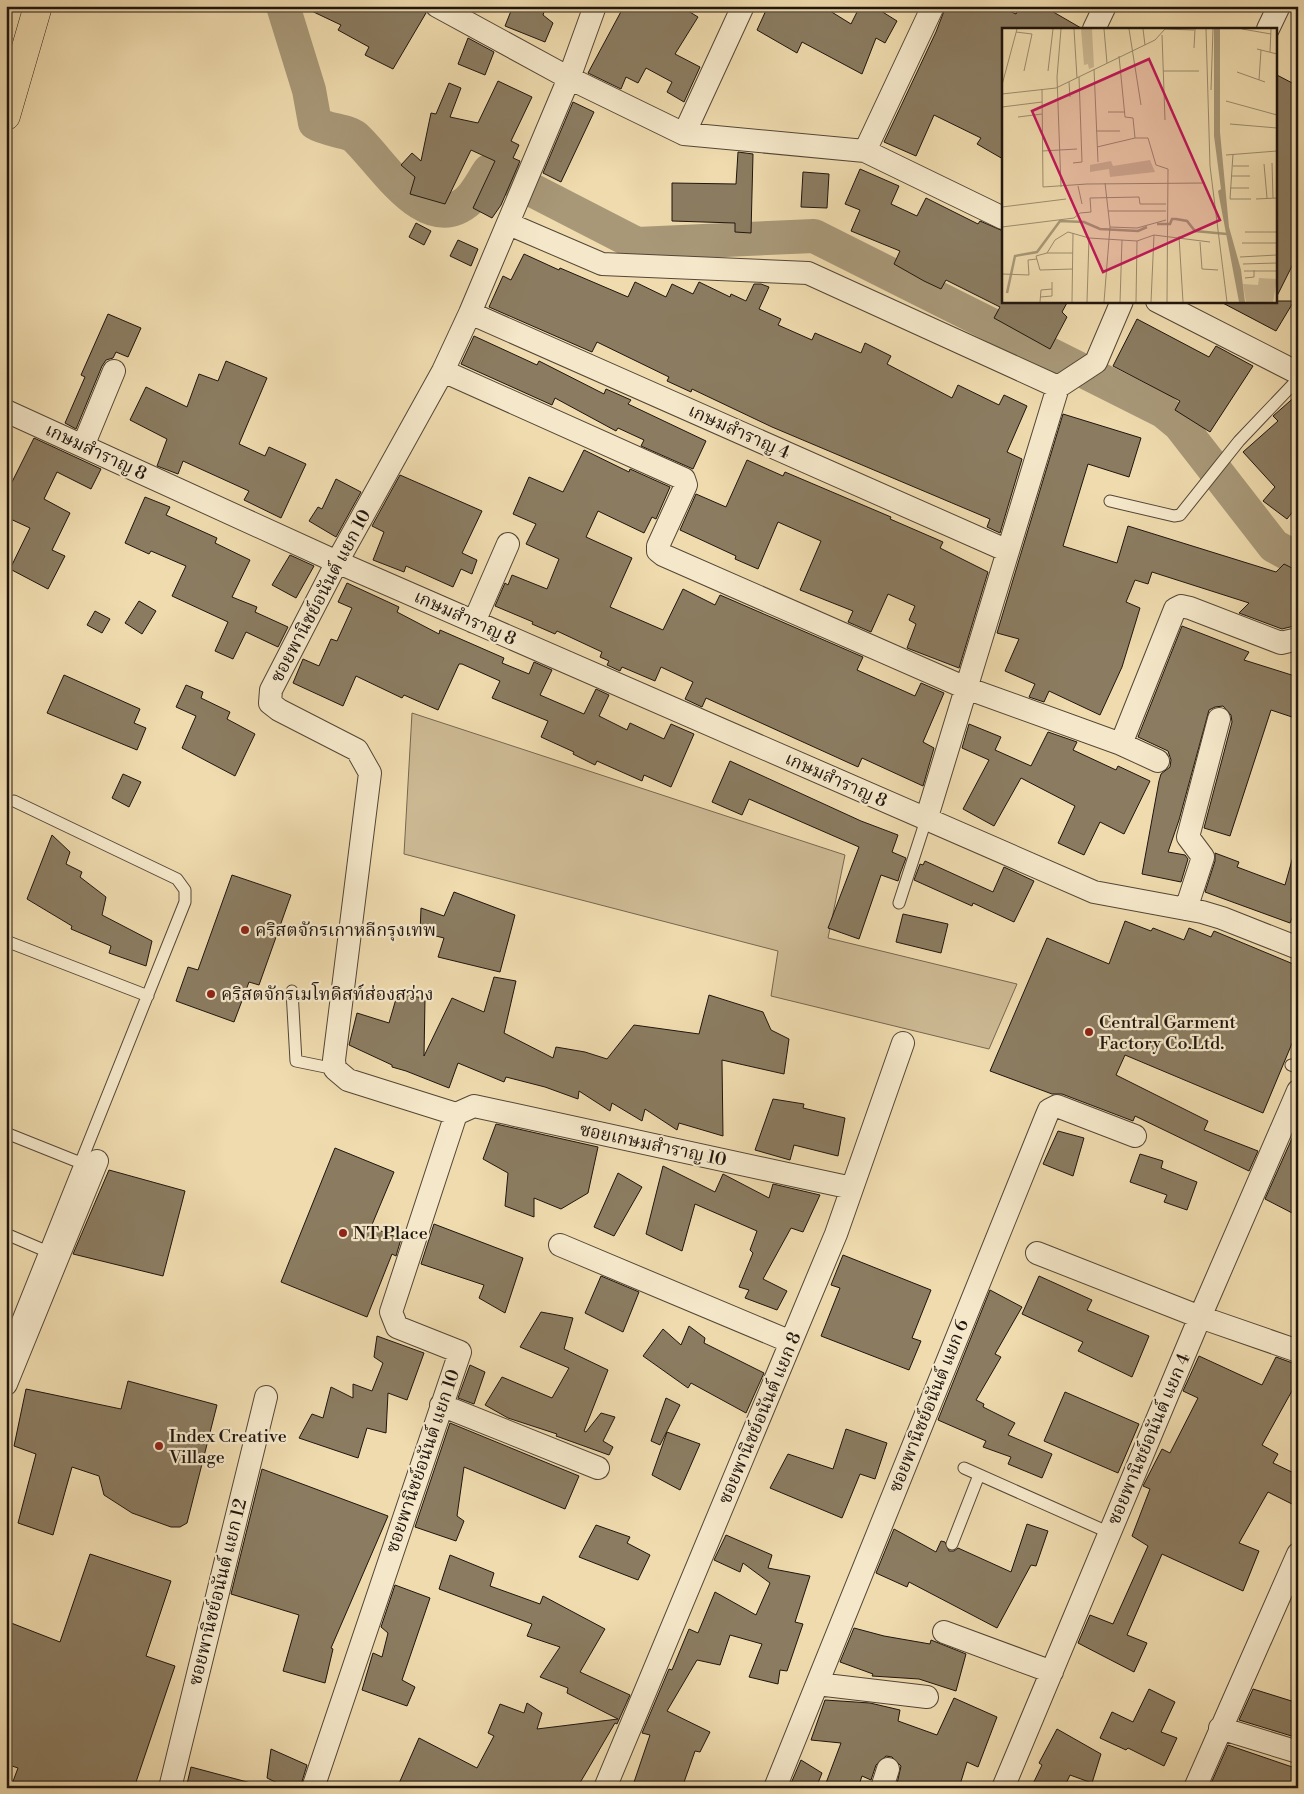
<svg xmlns="http://www.w3.org/2000/svg" width="1304" height="1794" font-family="'Libre Bodoni','Noto Serif Thai',serif">
  <style>
    .green { fill: #ccb993; stroke: #766750 }
    .lines { fill: none; stroke-linecap: round; stroke-linejoin: round }
    .river { stroke: #a89878; stroke-width: 34 }
    .building { fill: #8b7c61; stroke: #1f150e }
    .service-casing { stroke: #534636; stroke-width: 13 }
    .minor-casing { stroke: #534636; stroke-width: 24 }
    .motorway-casing { stroke: #1f150e; stroke-width: 29 }
    .service { stroke: #f5e8ca; stroke-width: 11 }
    .minor { stroke: #f5e8ca; stroke-width: 22 }
    .motorway { stroke: #efdbae; stroke-width: 28 }
    .poi-dot { fill: #8f2418; stroke: #f5e8ca; stroke-width: 2 }
    .labels { text-anchor: middle; dominant-baseline: central; stroke-width: 4.5; stroke-linejoin: round; paint-order: stroke }
    .street-label { font-size: 18px; fill: #1f150e; stroke: #f5e8ca }
    .poi-label { font-size: 18px; fill: #1f150e; stroke: #f5e8ca; text-anchor: start }
    .inset-river { fill: none; stroke: #a89878; stroke-width: 2.5 }
    .inset-road { fill: none; stroke: #9c8c6e; stroke-width: 1 }
    .view { fill: #c2185b; fill-opacity: 0.15; stroke: #c2185b; stroke-width: 2.5 }
    .inset-edge { fill: none; stroke: #1f150e; stroke-width: 2.5 }
  </style>
  <rect width="100%" height="100%" fill="#efdbae"/>
  <filter id="stains"><feTurbulence type="fractalNoise" baseFrequency=".004" numOctaves="4"/><feColorMatrix values="0 0 0 0 .2 0 0 0 0 .09 0 0 0 0 .02 0 0 0 .5 -.17"/></filter>
  <radialGradient id="worn" r=".72"><stop offset=".6" stop-color="#630" stop-opacity="0"/><stop offset="1" stop-color="#630" stop-opacity=".3"/></radialGradient>
  <!-- green -->
  <path class="green" d="M412 713 845 855 828 938 1017 984 989 1049 771 996 778 951 404 854Z"/>
  <g class="lines">
    <!-- river -->
    <path class="river" d="M283 6 309 90 315 123C326 130 348 131 355 137 382 161 426 239 469 200 477 192 483 180 489 171L505 176 637 244 814 236 1163 411 1180 425 1274 546 1298 559"/>
  </g>
  <!-- building -->
  <path class="building" d="M301 6H424L426 13 393 69 365 55 369 47 338 30 341 25Z
    M513 6H546L543 15 553 23 545 42 505 26Z
    M624 6H680L698 17 675 54 700 67 684 102 667 92 672 82 646 68 638 83 626 77 621 89 588 73Z
    M768 6H822L851 24 860 6H873L897 21 885 43 876 38 862 74 802 42 797 53 757 30Z
    M946 6H999L1016 14 1020 6H1043L1081 28 1003 29V159L977 144 981 138 934 115 916 156 884 142 936 32Z
    M468 38 494 52 485 75 458 64Z
    M1275 74 1298 86V254L1275 300Z
    M498 81 532 97 511 141 519 145 513 158 520 161 501 205 492 218 473 208 495 161 471 150 445 204 410 194 415 177 401 165 412 153 421 161 431 113 436 114 449 83 461 88 450 117 478 123Z
    M573 102 594 112 561 182 543 173Z
    M738 152 753 154 751 233 735 232V223L672 221V183L736 184Z
    M860 169 899 186 891 204 917 216 926 198 978 224 980 221 1003 231V303L1068 301 1062 312 1067 317 1050 349 994 318 1000 307 946 280 941 289 924 281 894 264 900 251 851 231 860 210 845 204Z
    M803 172 829 174 827 208 801 207Z
    M416 223 431 231 424 245 409 237Z
    M458 240 478 249 471 266 450 256Z
    M524 254 559 270 560 268 628 297 635 282 666 297 672 284 693 294 699 282 730 297 731 294 746 301 754 284H761L769 287 759 309 781 319 778 325 812 340 815 333 861 353 865 343 891 356 887 364 952 398 958 385 999 405 1004 395 1027 406 1007 452 1022 459 1000 533 987 527 990 519 772 427 692 389 691 392 667 381 669 377 597 342 592 352 489 307 503 276 511 280Z
    M1219 301H1294L1276 331Z
    M108 314 141 328 128 357 116 352 113 358 106 360 102 366 76 429 65 423 85 377 81 375Z
    M1137 319 1209 357 1216 346 1253 366 1210 432 1175 410 1180 401 1113 366Z
    M474 336 537 365 539 361 604 394 606 389 631 400 628 404 706 441 693 469 641 446 644 440 618 428 616 431 555 398 552 405 461 364Z
    M226 361 267 378 239 444 265 456 269 447 306 464 281 518 244 500 249 491 183 461 178 474 157 466 167 439 130 420 146 387 187 407 199 374 218 381Z
    M1298 394V505L1287 519 1263 501 1275 487 1243 452 1278 421 1273 416Z
    M1063 414 1141 438 1129 477 1088 464 1063 546 1117 563 1128 526 1276 572 1284 564 1298 571V625L1282 629 1239 613 1249 603 1152 572 1148 584 1135 580 1126 602 1140 608 1122 667 1100 715 1049 691 1044 702 1029 697 1035 684 1005 671 1019 639 997 633Z
    M34 438 101 469 91 489 57 472 44 499 70 513 52 550 65 556 48 589 10 569 30 528 6 517V494Z
    M584 450 629 472 630 469 670 487 656 519 652 517 644 533 598 511 586 537 632 558 610 607 663 630 683 589 715 605 720 595 863 657 857 670 915 696 921 683 944 693 923 742 934 748 923 786 862 758 858 767 706 698 702 707 685 699 693 682 661 667 655 681 622 667 620 671 607 665 609 661 600 657 602 652 557 631 555 634 532 624 533 622 495 606 505 583 508 585 512 575 547 589 559 559 526 544 536 524 513 514 529 477 563 492Z
    M747 460 783 476 785 472 891 517 890 519 943 542 940 548 988 572 959 668 907 648 916 624 909 620 915 606 888 594 871 632 848 622 853 611 800 590 821 541 778 522 758 569 735 559 736 556 680 530 696 494 726 507Z
    M400 475 482 511 462 553 477 560 472 574 461 569 453 587 406 566 404 572 373 560 384 532 372 526Z
    M336 479 361 492 336 537 309 521 318 507 322 509Z
    M145 497 170 507 166 515 217 538 215 543 250 560 232 597 257 607 255 612 288 627 278 647 246 632 233 659 215 651 228 622 172 596 186 566 151 551 149 554 125 543Z
    M290 555 314 566 296 598 272 585Z
    M347 583 399 607 397 612 439 634 440 630 504 658 502 663 529 674 534 662 552 670 540 695 584 714 596 689 609 695 599 716 627 730 630 723 664 739 671 724 694 734 671 787 644 775 642 781 597 761 595 765 573 754 574 752 541 737 548 721 492 698 500 681 462 664H459L438 710 404 695 402 698 356 676 343 706 293 683 303 659 319 666 331 639 337 641 352 608 338 602Z
    M139 601 156 611 142 634 125 623Z
    M95 611 110 619 102 633 87 625Z
    M1182 626 1249 652 1244 660 1298 677V719L1271 710 1230 836 1204 828 1232 722 1231 715 1223 706 1215 707 1209 710 1179 820 1168 852 1185 855 1188 859 1181 882 1142 874 1159 781 1161 774 1170 767 1171 760 1168 751 1138 737Z
    M64 675 140 709 134 723 146 728 137 750 47 713Z
    M186 685 203 692 201 698 230 712 227 719 255 734 235 776 182 748 196 716 176 707Z
    M969 724 1001 737 995 750 1031 766 1048 732 1077 742 1073 750 1116 770 1118 766 1150 781 1124 834 1100 822 1084 855 1058 843 1075 806 1021 778 994 826 963 809 989 760 962 748Z
    M730 761 861 821 898 835 892 852 906 858 900 874 898 881 881 875 859 939 828 928 859 847 749 799 742 815 712 802Z
    M123 774 141 782 129 807 112 798Z
    M52 835 70 852 66 864 82 872 80 877 106 897 102 915 152 941 146 966 109 953 111 946 71 929 72 926 27 899Z
    M1215 853 1239 862 1237 867 1285 885 1294 853 1298 854V903L1290 923 1205 892 1215 861Z
    M925 861 993 892 1004 867 1034 881 1014 922 973 903 972 906 914 880 920 864 923 865Z
    M232 875 291 895 259 985 249 982 234 1022 176 1001 188 967 198 970Z
    M454 892 515 915 500 972 438 957 444 938 420 932 421 908 444 916Z
    M903 914 948 924 941 953 896 942Z
    M1125 921 1151 931 1153 928 1184 940 1189 928 1211 937 1214 931 1298 966V1029L1263 1113 1125 1055 1116 1075 1208 1121 1204 1130 1258 1151 1249 1171 1135 1116 1133 1121 1062 1094H1052L990 1071 1047 938 1109 964Z
    M494 977 516 981 504 1033 553 1058 556 1047 585 1052 607 1059 634 1025 699 1034 709 995 763 1012 771 1030 789 1039 784 1074 722 1060 723 1136 679 1123 677 1130 645 1109 642 1121 612 1103 610 1111 579 1091 578 1099 545 1087 506 1077 504 1082 458 1063 449 1088 406 1071 392 1067V1065L349 1045 357 1013 389 1023 398 992 425 999 424 1056 452 998 484 1012Z
    M773 1099 804 1104 803 1108 845 1118 838 1156 794 1145 790 1160 755 1150Z
    M496 1124 598 1147 588 1193 561 1209 534 1198V1217L505 1206 508 1173 483 1159Z
    M1298 1125V1216L1265 1199Z
    M1058 1131 1084 1138 1073 1176 1043 1164Z
    M335 1148 394 1172 371 1227 401 1239 396 1256 392 1254 367 1317 281 1282Z
    M1140 1154 1163 1161 1161 1168 1197 1182 1187 1210 1164 1202 1167 1195 1130 1182Z
    M663 1166 715 1192 723 1174 769 1198 773 1184 820 1195 803 1232 791 1228 763 1279 787 1291 777 1310 745 1298 749 1290 739 1287 753 1253 750 1250 757 1231 695 1204 682 1251 646 1234Z
    M109 1170 185 1191 163 1276 73 1254Z
    M618 1173 642 1187 614 1236 594 1227Z
    M434 1224 523 1258 505 1313 479 1298 484 1285 421 1264Z
    M843 1255 931 1290 912 1338 921 1341 909 1370 821 1336 840 1288 831 1285Z
    M601 1276 639 1292 623 1332 585 1313Z
    M1039 1276 1092 1300 1087 1310 1149 1336 1132 1377 1078 1351 1083 1342 1022 1314Z
    M990 1290 1022 1307 995 1354 1001 1357 976 1400 984 1404 983 1407 1015 1423 1008 1435 1052 1454 1042 1478 1008 1464 1011 1457 983 1447 986 1441 938 1420Z
    M541 1312 573 1318 564 1349 608 1370 584 1431 586 1432 601 1413 615 1417 603 1441 613 1447 609 1455 556 1436 557 1434 508 1418 485 1405 502 1377 552 1398 569 1368 520 1347Z
    M689 1326 705 1338 704 1343 764 1373 746 1413 691 1383 688 1388 643 1356 663 1329 681 1345Z
    M377 1336 424 1353 407 1400 388 1393 386 1433 367 1428 358 1458 299 1438 312 1414 323 1418 331 1387 353 1398V1384L372 1391 383 1363 374 1357Z
    M1199 1356 1262 1385 1276 1357 1298 1365V1380L1262 1445 1278 1454 1273 1463 1298 1475V1507L1268 1492 1239 1543 1259 1551 1243 1591 1162 1554 1127 1635 1147 1643 1134 1672 1078 1643 1090 1615 1113 1624 1148 1546 1132 1536 1150 1489 1143 1486 1162 1449 1170 1453 1198 1398 1183 1391Z
    M470 1365 485 1372 474 1404 458 1398Z
    M128 1381 217 1405 187 1523 180 1527H171L132 1513 104 1495 99 1476 72 1467 53 1535 18 1523 36 1454 14 1446 26 1389 121 1409Z
    M1065 1392 1139 1424 1118 1473 1044 1441Z
    M666 1398 680 1405 660 1445 651 1441Z
    M450 1423 579 1476 565 1509 464 1467 457 1516 464 1521 456 1541 415 1527Z
    M846 1429 887 1443 875 1479 860 1474 842 1518 770 1488 788 1454 833 1469Z
    M667 1432 700 1444 680 1490 652 1475Z
    M262 1469 388 1516 331 1648 333 1649 325 1683 283 1671 299 1615 231 1594Z
    M1027 1524 1048 1531 1036 1566 1031 1565 997 1628 909 1582 907 1587 876 1573 894 1529 936 1552 941 1541 945 1542 949 1551H954L958 1548 1011 1572Z
    M596 1525 630 1537 627 1543 650 1555 638 1580 579 1557Z
    M726 1535 772 1555 768 1568 810 1576 795 1622 803 1624 787 1671 780 1670 778 1684 749 1677 762 1644 730 1635 720 1665 697 1660 667 1711 710 1732 700 1752 695 1751 682 1788H632L650 1735 642 1733 669 1669 672 1670 689 1629 698 1633 715 1592 756 1615 770 1583 743 1563 740 1572 714 1560Z
    M90 1554 171 1581 146 1656 175 1666 134 1788H24L12 1784 18 1768 6 1764V1621L60 1642Z
    M450 1555 494 1573 490 1586 540 1604 543 1596 605 1629 580 1672 630 1695 617 1724 615 1723 577 1788H397L419 1738 477 1768 494 1736 488 1733 500 1704 524 1713 527 1703 542 1713 537 1729 618 1719 567 1693 568 1688 540 1677 560 1647 527 1636 532 1624 439 1589Z
    M395 1585 430 1598 402 1680 415 1687 407 1706 362 1690 373 1653 382 1657 388 1633 381 1627Z
    M854 1628 884 1636 930 1644 931 1640 966 1654 956 1691 919 1679 872 1676 873 1674 840 1662Z
    M1149 1689 1175 1702 1161 1732 1177 1738 1164 1766 1128 1748 1126 1750 1100 1738 1112 1712 1133 1722Z
    M1253 1689 1298 1703V1738L1239 1720Z
    M954 1698 997 1717 978 1767 967 1762 959 1788H896L901 1766 892 1757 886 1756 876 1765 871 1780 862 1776 858 1788H843L826 1783 841 1743 811 1740 825 1700 870 1703 900 1710 898 1721 937 1735Z
    M1057 1729 1101 1754 1092 1783 1070 1775 1064 1788H1031L1042 1765 1039 1763Z
    M1228 1745 1298 1769V1788H1209Z
    M271 1749 307 1765 300 1788H288L267 1778Z
    M801 1760 822 1773 816 1788H789Z
    M191 1767 251 1783V1788H186Z"/>
  <g class="lines">
    <defs>
      <path id="service" d="M1110 501 1174 516 1180 515 1239 441 1298 379
        M899 903 926 820
        M6 941 148 996
        M292 991 296 1061 335 1069
        M1291 1065 1298 1068
        M6 1133 81 1163
        M6 1234 46 1251
        M6 1349 185 902V890L177 879 14 801
        M964 1468 1110 1533
        M952 1544 979 1475"/>
      <path id="minor" d="M437 6 569 78 684 134 865 151 1003 218
        M1094 29 1105 6
        M1268 29 1279 6
        M684 134 743 6
        M865 151 933 6
        M509 224 602 264 808 273 1058 387
        M1157 301 1298 373
        M470 313 1008 551
        M443 371 684 479 686 485 658 546V551L663 555 966 688 1121 744 1175 609 1181 606 1190 608 1281 643 1298 639
        M6 411 337 562 1094 892 1202 912 1222 918 1298 948
        M83 446 114 371
        M474 622 508 544
        M1121 744 1158 761
        M926 820 1058 387 1096 362 1122 301
        M1186 909 1203 857 1188 837 1219 719
        M456 1114 474 1106 852 1188
        M560 1245 791 1342
        M1037 1253 1200 1317 1298 1351
        M6 1384 97 1161
        M441 1405 598 1468
        M944 1632 1052 1672
        M817 1684 927 1697
        M1220 1728 1298 1752
        M170 1788 266 1397
        M313 1788 460 1352 397 1327 391 1312 456 1114 348 1080 335 1069 334 1060 370 773 357 750 279 710 270 703 271 690 337 562 443 371 470 313 569 78 595 6
        M605 1788 836 1234 903 1043
        M775 1788 1046 1117 1049 1110 1057 1106 1135 1136
        M882 1788 888 1769
        M1003 1788 1200 1317 1298 1091
        M1195 1788 1298 1554"/>
      <path id="motorway" d="M6 116 38 6"/>
    </defs>
    <!-- service casing -->
    <use href="#service" class="service-casing"/>
    <!-- minor casing -->
    <use href="#minor" class="minor-casing"/>
    <!-- motorway casing -->
    <use href="#motorway" class="motorway-casing"/>
    <!-- service -->
    <use href="#service" class="service"/>
    <!-- minor -->
    <use href="#minor" class="minor"/>
    <!-- motorway -->
    <use href="#motorway" class="motorway"/>
  </g>
  <!-- markers -->
  <g class="poi-dot">
    <circle cx="245" cy="930" r="5"/>
    <circle cx="211" cy="994" r="5"/>
    <circle cx="1089" cy="1032" r="5"/>
    <circle cx="343" cy="1233" r="5"/>
    <circle cx="159" cy="1446" r="5"/>
  </g>
  <g class="labels">
    <!-- street labels -->
    <g class="street-label">
      <text transform="translate(739 432) rotate(24)">เกษมสำราญ 4</text>
      <text transform="translate(96 452) rotate(25)">เกษมสำราญ 8</text>
      <text transform="translate(321 596) rotate(-62)">ซอยพานิชย์อนันต์ แยก 10</text>
      <text transform="translate(465 618) rotate(24)">เกษมสำราญ 8</text>
      <text transform="translate(836 780) rotate(24)">เกษมสำราญ 8</text>
      <text transform="translate(653 1145) rotate(12)">ซอยเกษมสำราญ 10</text>
      <text transform="translate(929 1406) rotate(-68)">ซอยพานิชย์อนันต์ แยก 6</text>
      <text transform="translate(760 1418) rotate(-67)">ซอยพานิชย์อนันต์ แยก 8</text>
      <text transform="translate(1149 1439) rotate(-67)">ซอยพานิชย์อนันต์ แยก 4</text>
      <text transform="translate(423 1461) rotate(-71)">ซอยพานิชย์อนันต์ แยก 10</text>
      <text transform="translate(218 1592) rotate(-76)">ซอยพานิชย์อนันต์ แยก 12</text>
    </g>
    <!-- poi labels -->
    <g class="poi-label">
      <text x="255" y="930">คริสตจักรเกาหลีกรุงเทพ</text>
      <text x="221" y="994">คริสตจักรเมโทดิสท์ส่องสว่าง</text>
      <text x="1099" y="1022">Central Garment<tspan x="1099" dy="21">Factory Co.Ltd.</tspan></text>
      <text x="353" y="1233">NT Place</text>
      <text x="169" y="1436">Index Creative<tspan x="169" dy="21">Village</tspan></text>
    </g>
  </g>
  <!-- overview -->
  <g transform="translate(1002 28)">
    <rect width="275" height="275" fill="#efdbae"/>
    <path d="M79 1H90L92 39 87 41 86 36 82 37ZM148 132 153 144 108 149 107 141 88 144V137L109 133 111 138ZM257 250 275 251 271 274H244L241 256 256 257Z" fill="#ccb993"/>
    <path d="M212 1H218V104L227 199 239 242 243 274H237L216 163 219 161 212 108Z" fill="#a89878"/>
    <path class="inset-river" d="M155 196H168L170 191H174L185 193 193 203 225 206M5 265 13 228 35 224 58 193 82 194 98 201 136 203 145 199"/>
    <path class="inset-road" d="M72 1 75 50M102 1 105 35M127 1 139 77M141 1 143 17M204 1 208 138 225 274M240 1 269 6M14 4 30 6 22 43M160 7 163 92M192 20 193 1M255 21 275 26M268 24 269 1M117 28 123 89 131 90 133 110H146L154 137 166 141 165 274M92 41 96 134M46 43 51 1M161 43H197M235 44 263 54M257 52 259 22M67 54 68 69M0 57 15 1M40 61 41 159 85 156 203 155M209 62 211 1M0 66 54 60 153 12 163 1 192 2M224 73 275 87M0 79 40 74M106 84H123M16 89 40 86M228 96 275 100M94 103H118M95 119 133 110M40 123 75 121M231 126 228 171H249M224 127 275 123M71 135 80 134 77 49M270 135 271 170M262 136 265 170M231 138H247M229 148H248M76 158 80 176M59 159 55 49 59 1M228 160H247M254 171 275 170M0 179 64 171M106 183H164M0 199 72 190 78 185 89 184 88 170 137 169 138 176H164M108 199 135 200 164 192M243 204H275M177 208 181 274M198 214 200 241 216 242M240 215H275M45 225H71M238 229 275 227M241 236 275 235M71 241 38 242 34 228 45 225 53 212 66 204 87 210 135 213 152 207 208 214M242 243H275M0 246 27 247 26 232 35 231M243 250 252 249V242M38 269 50 268V261M38 274 39 262 50 261V254M70 274 71 205M85 274 87 210M102 274 108 199 103 155M118 274 120 212M134 274 135 213M149 274 152 207"/>
    <path class="view" d="M147 31 218 192 101 244 30 83Z"/>
    <rect width="275" height="275" class="inset-edge"/>
  </g>
  <!-- margin -->
  <rect width="1304" height="1794" fill="none" stroke="#efdbae" stroke-width="25"/>
  <rect x="8" y="8" width="1289" height="1779" fill="none" stroke="#1f150e" stroke-width="2.5"/>
  <rect x="12" y="12" width="1279" height="1769" fill="none" stroke="#1f150e"/>
  <rect width="100%" height="100%" filter="url(#stains)"/>
  <rect width="100%" height="100%" fill="url(#worn)"/>
</svg>
